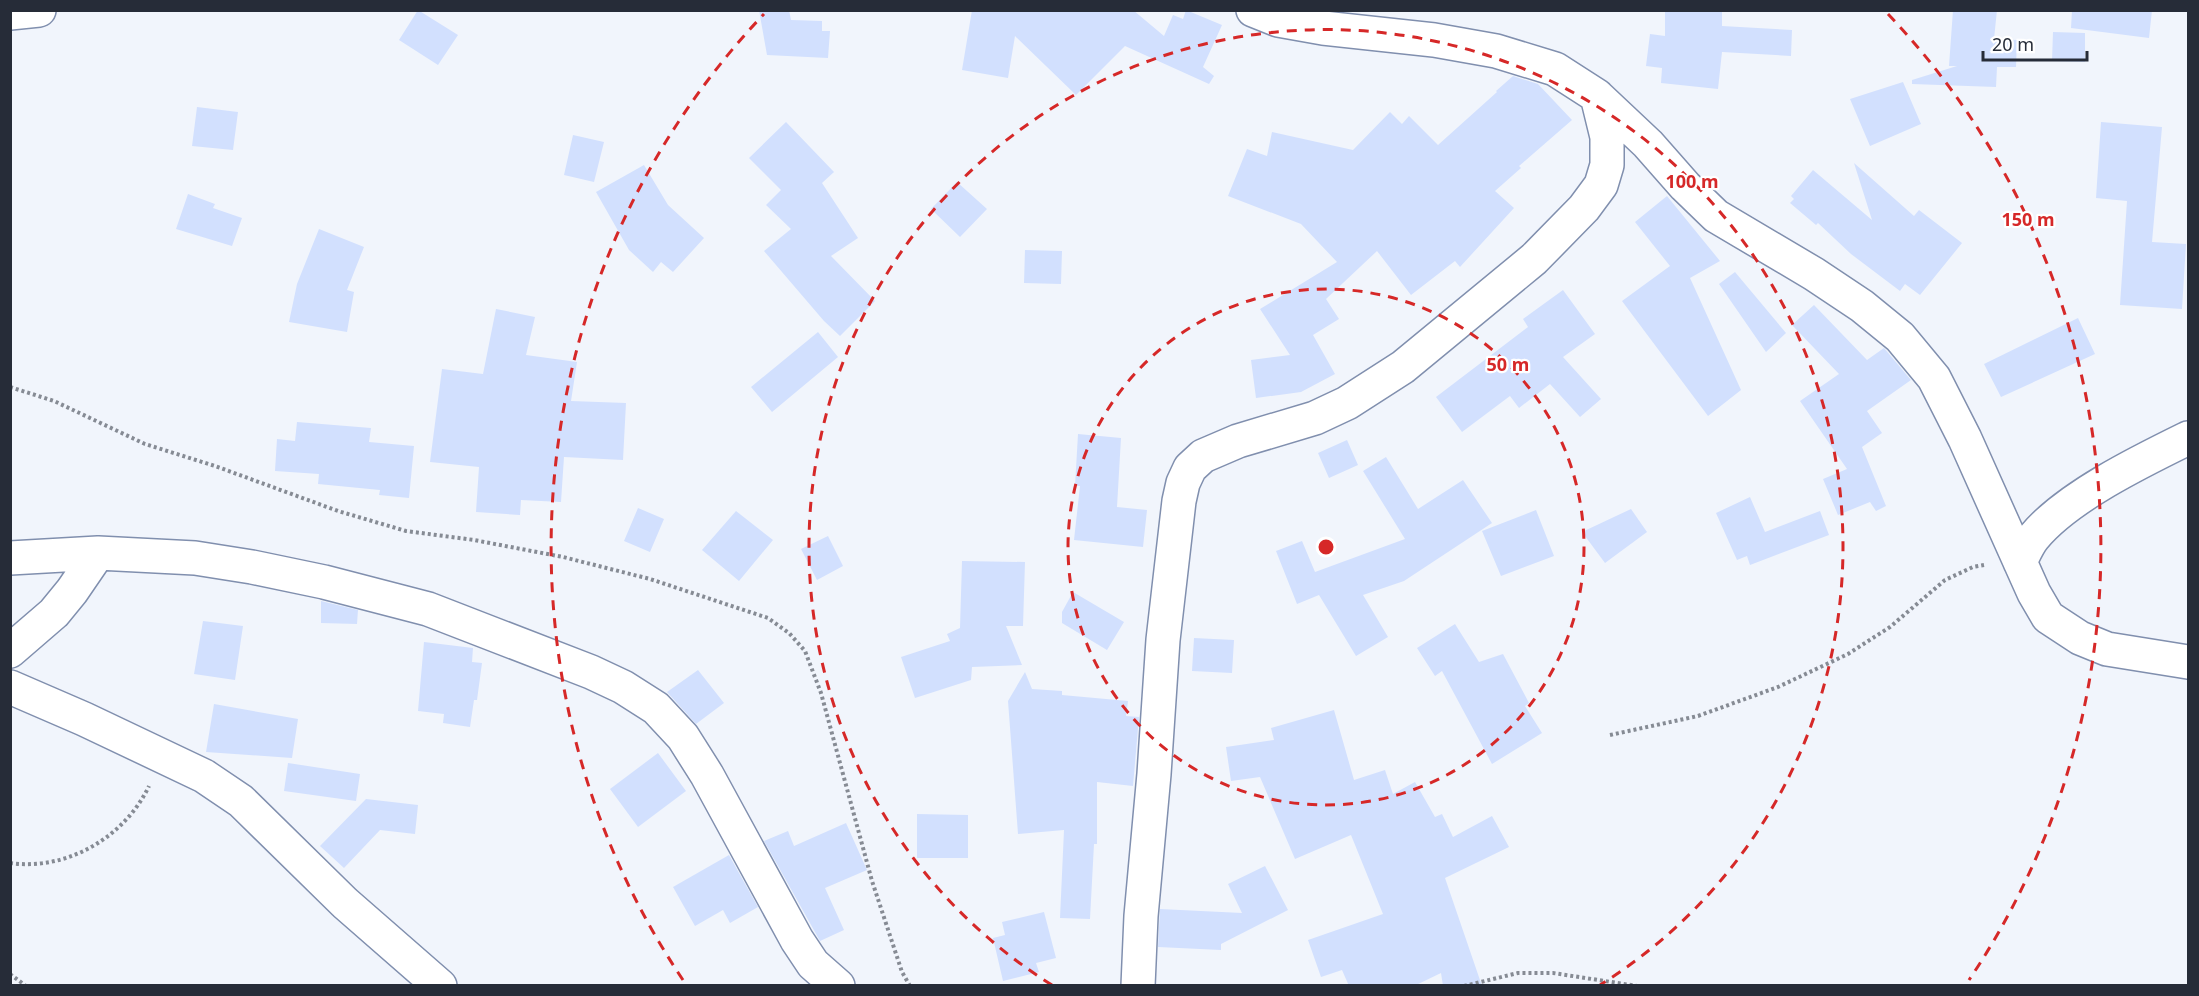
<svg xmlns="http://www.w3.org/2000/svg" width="2199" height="996" font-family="'Noto Sans',sans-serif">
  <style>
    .building { fill: #d2e0fe }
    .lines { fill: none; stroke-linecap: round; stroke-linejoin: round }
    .minor-casing { stroke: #808fae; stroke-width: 36 }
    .path { stroke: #868b94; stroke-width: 4; stroke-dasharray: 3 3; stroke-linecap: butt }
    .minor { stroke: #fff; stroke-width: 33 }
    .ring { fill: none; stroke: #d62828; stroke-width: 3; stroke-dasharray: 10 8 }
    .centre { fill: #d62828; stroke: #fff; stroke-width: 3 }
    .ring-label { font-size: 18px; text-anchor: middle; font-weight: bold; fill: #d62828; stroke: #fff; stroke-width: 4.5; stroke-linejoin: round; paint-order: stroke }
  </style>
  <rect width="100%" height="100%" fill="#f1f5fc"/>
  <!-- building -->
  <path class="building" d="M418 10 458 35 438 65 399 40Z
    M759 10H789L791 20 822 21V31H830L828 58 767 55Z
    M972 10H1133L1164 36 1173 15 1183 19 1186 10 1222 25 1203 67 1214 76 1209 84 1125 46 1076 95 1015 36 1008 78 962 70Z
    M1665 10H1722V26L1792 30 1791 56 1722 52 1718 89 1661 83 1662 68 1646 66 1650 34 1665 36Z
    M1953 10H1997L1994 39 2017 40 2016 67H1997L1996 87 1912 84V80L1957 66H1949Z
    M2072 10H2152L2149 38 2071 28Z
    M2053 32 2085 33V62L2052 61Z
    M1513 76 1538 84 1572 120 1519 166 1521 168 1495 191 1514 208 1460 267 1455 261 1411 295 1377 251 1326 299 1339 319 1313 335 1335 374 1301 392 1256 398 1251 360 1290 355 1260 309 1337 262 1301 224 1228 196 1247 149 1267 156 1272 132 1353 150 1390 112 1402 124 1409 116 1438 145 1497 92 1496 91Z
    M1903 82 1921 124 1870 146 1850 99Z
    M197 107 238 112 233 150 192 146Z
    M786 122 834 172 822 183 858 238 831 256 875 301 840 336 824 321 764 251 791 229 766 205 781 190 749 158Z
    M2101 122 2162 127 2152 242 2186 244 2182 309 2120 305 2127 201 2096 198Z
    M573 135 604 142 594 182 564 175Z
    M1854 163 1914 216 1919 210 1962 243 1920 295 1905 284 1900 291 1851 254 1818 223 1816 225 1790 203 1794 199 1791 196 1813 170 1872 220Z
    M644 165 668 205 704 238 673 272 661 262 653 272 629 250 596 192Z
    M957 182 987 209 960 237 931 209Z
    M188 194 215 204 213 208 242 218 232 246 176 229Z
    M1667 196 1720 261 1690 278 1741 390 1708 416 1622 301 1670 266 1635 222Z
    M319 229 364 247 347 290 354 292 347 332 289 322 297 284Z
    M1025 250 1062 251 1061 284 1024 283Z
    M1735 272 1786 333 1766 352 1719 284Z
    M1563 290 1595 334 1563 357 1601 399 1580 417 1550 384 1519 408 1510 396 1462 432 1436 397 1528 327 1523 319Z
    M1814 305 1867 360 1884 348 1911 380 1867 411 1882 433 1862 447 1886 506 1876 511 1870 502 1838 515 1823 479 1847 469 1800 401 1839 374 1792 325Z
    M496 309 535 317 526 355 577 362 571 401 626 403 623 460 564 457 561 502 521 500 520 515 476 512 479 467 430 462 442 369 483 374Z
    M2078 318 2095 354 2001 397 1984 364Z
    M818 332 838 357 772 412 751 387Z
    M297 422 371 428 369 442 414 446 409 498 379 495 380 490 318 484 319 474 275 471 277 439 295 441Z
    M1078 434 1121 438 1117 507 1147 510 1143 547 1074 540 1080 486H1075Z
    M1347 440 1358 465 1329 478 1318 453Z
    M1386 457 1418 509 1463 480 1492 523 1404 581 1363 595 1388 637 1356 656 1319 595 1297 604 1276 551 1302 541 1315 572 1405 539 1363 471Z
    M1750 497 1765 532 1820 511 1829 535 1750 565 1747 556 1737 560 1716 513Z
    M638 508 664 519 650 552 624 541Z
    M1631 509 1647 532 1605 563 1582 532Z
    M1536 510 1554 556 1501 576 1482 531Z
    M736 511 773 540 739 581 702 550Z
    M828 536 843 566 817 580 801 549Z
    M962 561 1025 562 1023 626H1006L1022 665 972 667 971 680 915 698 901 657 950 641 947 634 960 628Z
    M1073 592 1124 622 1107 650 1062 623V612Z
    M321 601 358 610 357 624 321 623Z
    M203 621 243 626 235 680 194 674Z
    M1455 624 1479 662 1503 654 1529 703 1525 706 1542 733 1492 764 1442 671 1435 676 1417 648Z
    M1194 638 1234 640 1232 673 1192 671Z
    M424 642 473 648 472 662 482 663 477 700H474L470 727 443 723 444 714 418 711Z
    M698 670 724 703 696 724 667 692Z
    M1025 672 1032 689 1062 691V695L1128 701 1126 716 1139 717 1133 786 1097 782V844H1094L1090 919 1060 918 1064 830 1018 834 1008 701Z
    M214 704 298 719 292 758 206 752Z
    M1334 710 1354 780 1385 770 1393 794 1415 782 1435 817 1442 814 1453 837 1492 816 1509 847 1445 878 1482 986H1443L1441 973 1414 986H1349L1342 970 1321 977 1308 940 1383 914 1351 835 1295 859 1260 777 1231 781 1226 747 1274 740 1271 728Z
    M658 753 686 791 638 827 610 789Z
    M288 763 360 774 356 801 284 791Z
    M366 799 418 805 415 834 380 830 344 868 320 846Z
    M917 814 968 815V858H917Z
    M846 823 867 870 825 888 844 930 820 941 764 841 788 831 794 846Z
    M729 855 758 907 730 923 723 910 695 926 673 887Z
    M1265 866 1288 910 1221 944V950L1158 947 1160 909 1242 913 1228 884Z
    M1044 912 1056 958 1036 963 1039 972 1003 981 993 938 1005 935 1002 922Z"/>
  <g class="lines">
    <defs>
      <path id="minor" d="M1253 10 1278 20 1323 28 1434 40 1496 51 1555 69 1597 96 1648 144 1685 186 1716 216 1814 274 1862 306 1900 337 1934 378 1965 439 2034 593 2048 617 2080 638 2107 649 2188 662
        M10 13 39 10
        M10 558 98 553 195 558 252 567 324 582 428 609 591 672 623 687 656 708 683 737 707 775 797 940 813 964 838 986
        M2020 562C2024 554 2028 544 2034 537 2067 497 2141 461 2188 438
        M10 651 54 613 72 591 98 553
        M10 687 84 719 204 776 241 801 345 903 440 986
        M1138 986 1141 916 1154 774 1163 640 1179 501 1183 483 1190 468 1203 456 1238 441 1315 418 1347 403 1403 367 1534 259 1584 208 1601 185 1607 165V137L1597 96"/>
    </defs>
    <!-- minor casing -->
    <use href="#minor" class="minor-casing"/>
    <!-- path -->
    <path class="path" d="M10 387 54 401 145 444 215 466 338 511 406 531 474 540 563 557 650 579 768 618 789 633 805 651 821 693 872 881 902 972 910 986
      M1610 735 1698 716 1778 687 1848 654 1890 627 1945 580 1973 567 1984 565
      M10 863C67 871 125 837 149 786
      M10 974 26 986
      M1464 986 1518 973H1553L1637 986"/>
    <!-- minor -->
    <use href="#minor" class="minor"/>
  </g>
  <!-- distance rings -->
  <g class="ring">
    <circle cx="1326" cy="547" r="258"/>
    <path d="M1052 985A517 517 0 1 1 1600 985"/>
    <path d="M683 980A775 775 0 0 1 764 14M1888 14A775 775 0 0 1 1969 980"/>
  </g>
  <circle cx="1326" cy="547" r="9" class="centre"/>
  <g class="ring-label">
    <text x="1692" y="188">100 m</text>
    <text x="2028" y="226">150 m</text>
    <text x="1508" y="371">50 m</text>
  </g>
  <!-- border -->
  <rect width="2199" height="996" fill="none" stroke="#262c38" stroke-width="24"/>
  <!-- scale -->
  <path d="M1983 51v9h104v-9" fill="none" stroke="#262c38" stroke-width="3"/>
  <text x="1992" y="51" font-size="18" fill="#262c38" stroke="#ffffff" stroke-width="4.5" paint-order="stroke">20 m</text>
</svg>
